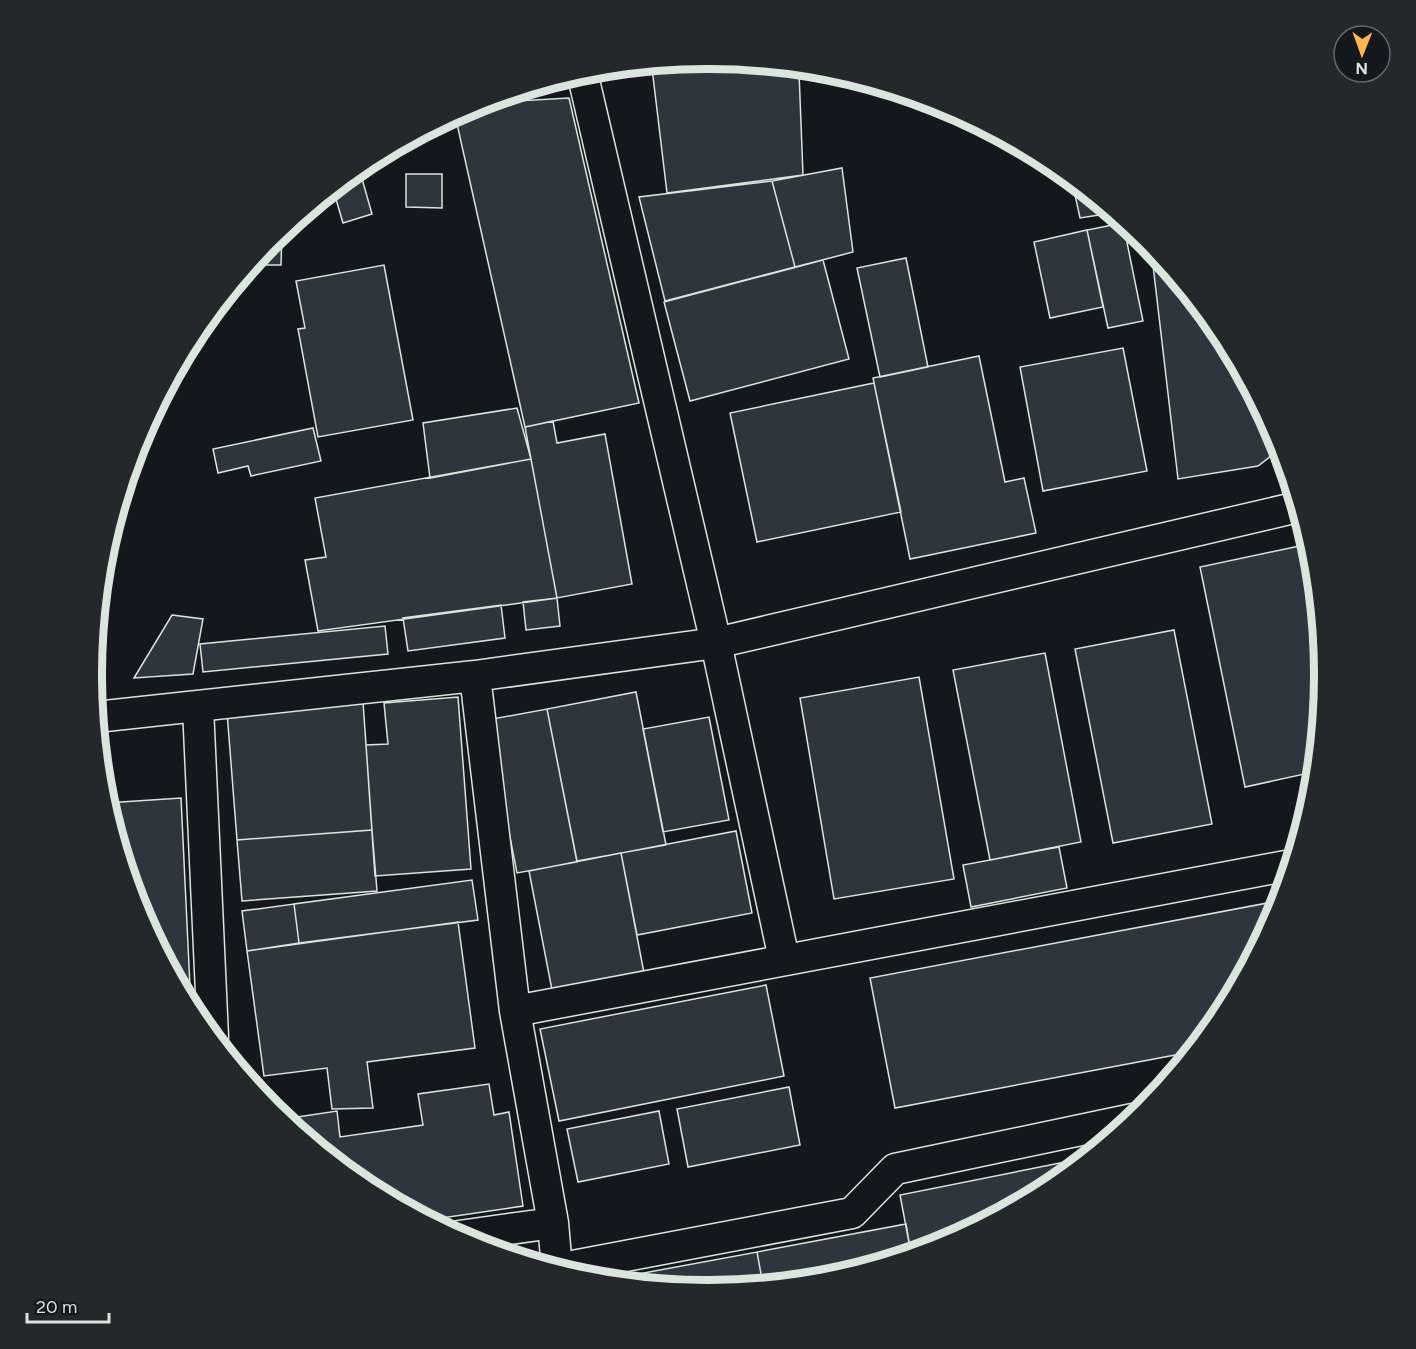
<svg xmlns="http://www.w3.org/2000/svg" width="1416" height="1349" font-family="Figtree,sans-serif">
  <style>
    .building { fill: #2c363c; stroke: #d8e6dc; stroke-width: 1.5 }
    .lines { fill: none; stroke-linecap: round; stroke-linejoin: round }
    .minor-casing { stroke: #d8e6dc; stroke-width: 33 }
    .minor { stroke: #14181c; stroke-width: 30 }
    .rim { fill: none; stroke: #d8e6dc; stroke-width: 8 }
  </style>
  <rect width="100%" height="100%" fill="#14181c"/>
  <!-- building -->
  <path class="building" d="M652 68 799 72 803 175 667 193Z
    M569 98 639 403 525 427 455 115 480 103Z
    M359 168 372 214 343 223 333 189Z
    M842 168 853 252 795 267 772 181Z
    M406 174H442V208L406 207Z
    M772 181 795 267 665 301 639 197Z
    M1072 181 1112 213 1080 218Z
    M1123 223 1143 321 1108 328 1087 230Z
    M1087 230 1103 307 1050 318 1034 242Z
    M282 231 281 265H251L273 239Z
    M1151 248 1220 333 1277 439 1280 449 1258 466 1178 479Z
    M906 258 928 367 880 377 857 268Z
    M823 260 849 359 690 401 664 302Z
    M384 265 413 420 318 437 298 329 305 328 296 281Z
    M1123 348 1147 471 1043 491 1020 367Z
    M979 356 1005 482 1024 478 1036 533 910 559 873 378Z
    M874 383 901 512 757 542 730 413Z
    M517 408 531 459 430 478 423 423Z
    M553 421 557 443 605 434 632 584 557 598 525 427Z
    M313 428 321 461 251 476 248 466 218 473 213 449Z
    M531 459 557 598 318 631 305 560 326 557 315 498Z
    M1309 544 1324 675 1314 772 1245 787 1200 567Z
    M557 598 560 626 526 630 523 602Z
    M501 605 505 638 408 651 403 618Z
    M172 615 203 619 193 674 134 678Z
    M385 626 388 654 203 672 200 644Z
    M1174 630 1212 824 1113 843 1075 649Z
    M1045 653 1081 842 990 860 953 670Z
    M919 677 954 879 834 899 800 698Z
    M636 692 666 845 577 861 547 709Z
    M458 697 471 869 375 876 366 745 388 744 384 703Z
    M363 702 372 830 237 840 227 712Z
    M547 709 577 862 517 873 487 720Z
    M709 717 729 820 663 832 643 729Z
    M181 798 191 1008 139 910 106 803Z
    M372 830 377 891 242 901 237 840Z
    M736 831 752 913 637 935 621 853Z
    M1059 847 1067 888 971 907 963 865Z
    M621 853 644 973 552 990 529 871Z
    M472 880 478 920 299 943 294 904Z
    M1278 901 1277 911 1220 1017 1191 1052 895 1108 870 978Z
    M294 904 299 943 247 951 242 911Z
    M458 922 475 1048 367 1062 373 1108 332 1109 327 1068 264 1076 247 951Z
    M766 985 784 1076 559 1121 540 1029Z
    M489 1084 494 1115 509 1112 523 1206 428 1220 365 1186 284 1119 337 1111 340 1137 423 1125 418 1094Z
    M789 1087 800 1145 688 1167 677 1109Z
    M659 1111 669 1164 578 1182 567 1129Z
    M1085 1158 1050 1187 943 1244 911 1253 900 1195Z
    M906 1224 911 1253 828 1279 763 1285 757 1252Z
    M757 1252 763 1285 708 1290 623 1282 622 1277Z"/>
  <g class="lines">
    <defs>
      <path id="minor" d="M582 72 716 643 784 959
        M475 676 515 1011 553 1223 557 1269
        M198 707 213 1037
        M96 717 475 676 716 643 1298 507
        M515 1011 1291 865
        M459 1236 553 1223
        M557 1269 852 1213 895 1169 1133 1119"/>
    </defs>
    <!-- minor casing -->
    <use href="#minor" class="minor-casing"/>
    <!-- minor -->
    <use href="#minor" class="minor"/>
  </g>
  <!-- crop -->
  <path d="M0 0H1416V1349H0ZM707 69H709A605 605 0 0 1 1314 674V675A605 605 0 0 1 709 1280H707A605 605 0 0 1 102 675V674A605 605 0 0 1 707 69Z" fill="#24282b" fill-rule="evenodd"/>
  <path class="rim" d="M707 69H709A605 605 0 0 1 1314 674V675A605 605 0 0 1 709 1280H707A605 605 0 0 1 102 675V674A605 605 0 0 1 707 69Z"/>
  <!-- north arrow -->
  <g transform="translate(1362 54) rotate(181)"><circle r="28" fill="#14181c" stroke="#626a69" stroke-width="1.5"/>
  <path d="M0-4.5L10 22L0 15L-10 22Z" fill="#ffb74d"/>
  <text y="-9" font-size="16" font-weight="bold" text-anchor="middle" fill="#d8e6dc">N</text>
  </g>
  <!-- scale -->
  <path d="M27 1313v9h82v-9" fill="none" stroke="#d8e6dc" stroke-width="3"/>
  <text x="36" y="1313" font-size="18" fill="#d8e6dc" stroke="#14181c" stroke-width="4.5" paint-order="stroke">20 m</text>
</svg>
